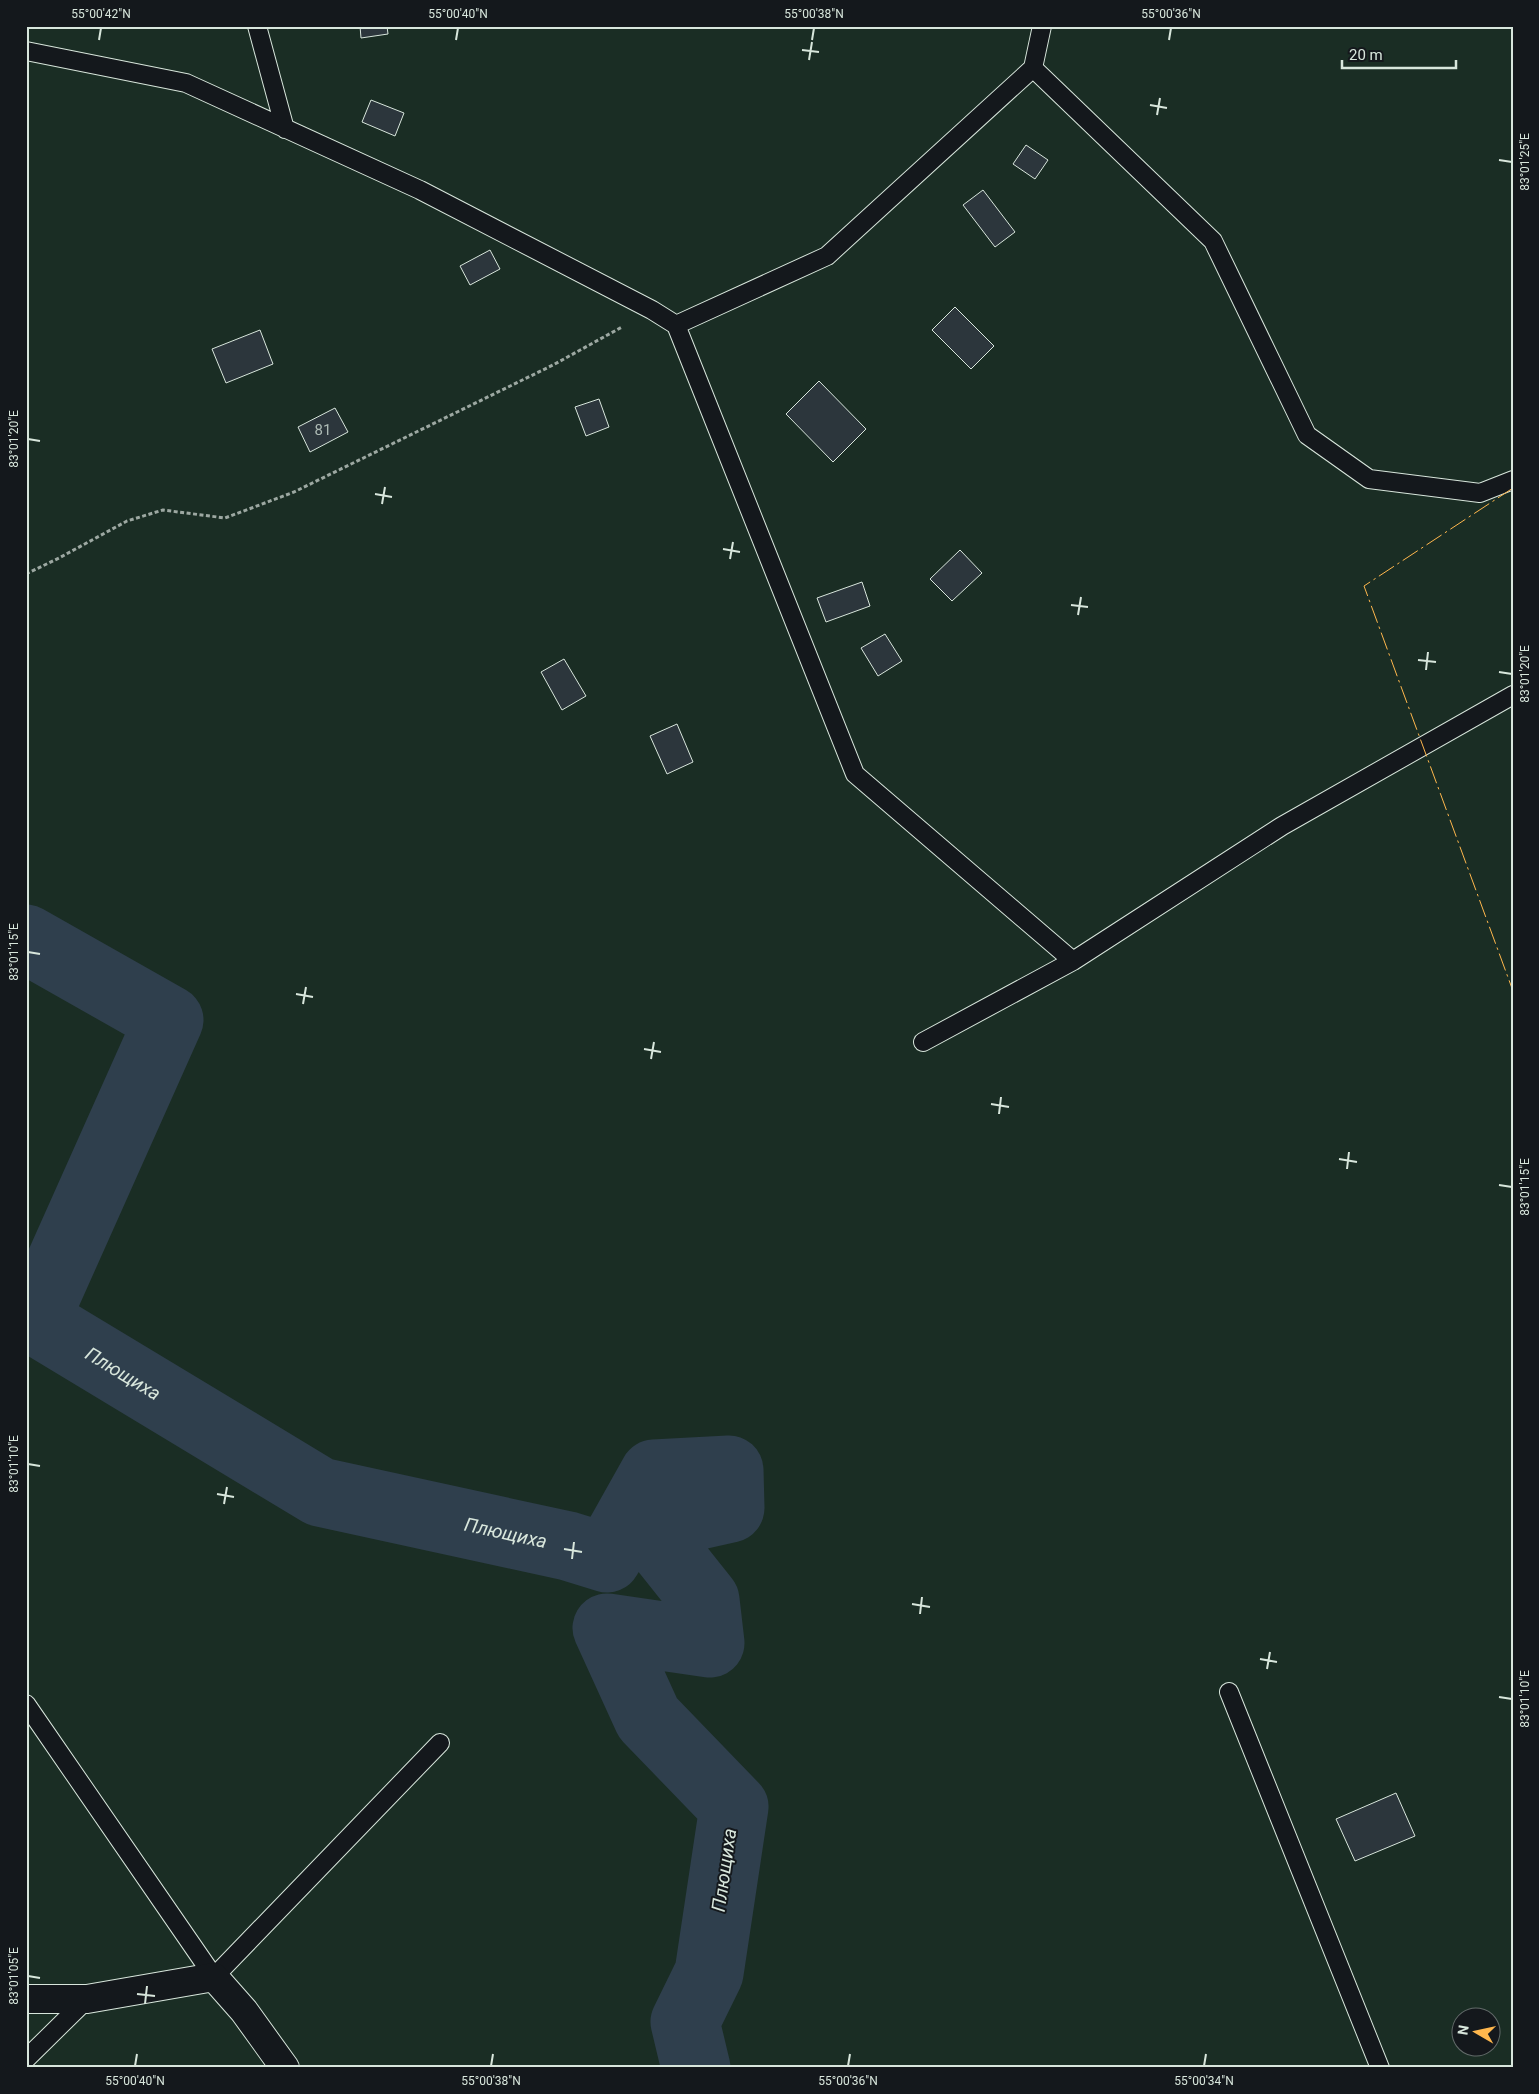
<svg xmlns="http://www.w3.org/2000/svg" width="1539" height="2094" font-family="Roboto,sans-serif">
  <style>
    .green { fill: #1a2d24; stroke: #939e99; fill-rule: evenodd }
    .lines { fill: none; stroke-linecap: round; stroke-linejoin: round }
    .river { stroke: #2f3f4d; stroke-width: 69 }
    .building { fill: #2c363c; stroke: #d8e6dc }
    .service-casing { stroke: #d8e6dc; stroke-width: 20 }
    .minor-casing { stroke: #d8e6dc; stroke-width: 30 }
    .path { stroke: #9da8a2; stroke-width: 3; stroke-dasharray: 4 2.5; stroke-linecap: butt }
    .service { stroke: #14181c; stroke-width: 18 }
    .minor { stroke: #14181c; stroke-width: 28 }
    .power { stroke: #ffb74d; stroke-width: 1; stroke-dasharray: 18 4 2.5 4; stroke-linecap: butt }
    .ticks { fill: none; stroke: #d8e6dc; stroke-width: 2 }
    .labels { text-anchor: middle; dominant-baseline: central; stroke-width: 4; stroke-linejoin: round; paint-order: stroke }
    .number-label { font-size: 15px; fill: #adbab4 }
    .water-label { font-size: 19px; font-style: italic; fill: #d8e6dc; stroke: #14181c }
    .neatline { fill: none; stroke: #d8e6dc; stroke-width: 2 }
    .ticks-label { font-size: 12px; text-anchor: middle; fill: #d8e6dc }
  </style>
  <rect width="100%" height="100%" fill="#14181c"/>
  <!-- green -->
  <path class="green" d="M26 26H1513V2068H26ZM1462 2016H1492V2046H1462Z"/>
  <g class="lines">
    <!-- river -->
    <path class="river" id="s1" d="M26 939 169 1020 35 1320 320 1492 568 1546 607 1558 654 1474 729 1470 730 1508 681 1519 662 1546 705 1600 710 1643 607 1628 648 1718 734 1807 709 1973 685 2022 696 2068"/>
  </g>
  <!-- building -->
  <path class="building" d="M360 26H387L388 34 361 38Z
    M371 100 404 113 395 136 362 122Z
    M1026 145 1048 160 1035 179 1013 164Z
    M983 190 1015 232 995 247 963 205Z
    M490 250 500 269 470 285 460 266Z
    M955 307 994 346 971 369 932 330Z
    M260 330 273 364 226 383 212 349Z
    M819 381 866 429 833 462 786 414Z
    M599 399 609 427 586 436 575 407Z
    M335 408 348 432 310 452 298 427Z
    M960 550 982 573 952 601 930 579Z
    M862 582 870 606 826 622 817 598Z
    M885 634 902 661 878 676 861 648Z
    M564 659 586 696 562 710 541 672Z
    M677 724 693 762 667 774 650 736Z
    M1396 1793 1415 1836 1355 1861 1336 1819Z"/>
  <g class="lines">
    <defs>
      <path id="service" d="M257 26 285 129
        M26 51 186 83 420 190 652 310 676 325 855 774 1073 961
        M1033 68 1213 241 1307 435 1369 479 1480 493 1513 480
        M676 325 827 256 1033 68 1042 26
        M923 1042 1073 961 1282 826 1513 695
        M1229 1692 1380 2068
        M26 1704 214 1977 440 1743
        M26 2059 87 1999"/>
      <path id="minor" d="M26 1999H87L214 1977 244 2011 285 2068"/>
    </defs>
    <!-- service casing -->
    <use href="#service" class="service-casing"/>
    <!-- minor casing -->
    <use href="#minor" class="minor-casing"/>
    <!-- path -->
    <path class="path" d="M26 574 59 558 127 521 163 510 225 518 294 492 553 365 622 327"/>
    <!-- service -->
    <use href="#service" class="service"/>
    <!-- minor -->
    <use href="#minor" class="minor"/>
    <!-- power -->
    <path class="power" d="M1513 488 1364 586 1513 991"/>
  </g>
  <!-- ticks -->
  <path class="ticks" d="M99 40 101 28M456 40 458 28M812 40 814 28M1169 40 1171 28M802 50 819 52M809 60 812 42M1150 105 1167 108M1157 115 1160 98M1499 160 1512 162M28 439 40 441M375 494 392 497M382 504 385 487M723 549 740 552M730 559 733 542M1071 605 1088 607M1078 615 1081 597M1418 660 1436 662M1426 670 1428 652M1499 672 1512 674M28 952 40 954M296 994 313 997M303 1004 306 987M644 1049 661 1052M651 1059 654 1042M991 1104 1009 1107M999 1114 1001 1097M1339 1159 1357 1162M1347 1169 1349 1152M1499 1185 1512 1187M28 1464 40 1466M217 1494 234 1497M224 1504 227 1487M564 1549 582 1552M572 1559 574 1542M912 1604 930 1607M920 1614 922 1597M1260 1659 1277 1662M1267 1669 1270 1652M1499 1697 1512 1699M28 1976 40 1978M137 1994 155 1996M145 2004 147 1986M135 2066 137 2054M491 2066 493 2054M848 2066 850 2054M1204 2066 1206 2054"/>
  <g class="labels">
    <!-- number labels -->
    <g class="number-label">
      <text x="323" y="430">81</text>
    </g>
    <!-- water labels -->
    <g class="water-label">
      <text stroke="none"><textPath href="#s1" startOffset="596">Плющиха</textPath></text>
      <text stroke="none"><textPath href="#s1" startOffset="1016">Плющиха</textPath></text>
      <text transform="translate(724 1870) rotate(-82)">Плющиха</text>
    </g>
  </g>
  <!-- border -->
  <rect width="1539" height="2094" fill="none" stroke="#14181c" stroke-width="55"/>
  <!-- north arrow -->
  <g transform="translate(1476 2032) rotate(279)"><circle r="24" fill="#14181c" stroke="#626a69"/>
  <path d="M0-4L9 19L0 12L-9 19Z" fill="#ffb74d"/>
  <text y="-8" font-size="14" font-weight="bold" text-anchor="middle" fill="#d8e6dc">N</text>
  </g>
  <!-- scale -->
  <path d="M1342 60v8h114v-8" fill="none" stroke="#d8e6dc" stroke-width="2.5"/>
  <text x="1349" y="60" font-size="15" fill="#d8e6dc" stroke="#14181c" stroke-width="4" paint-order="stroke">20 m</text>
  <rect x="28" y="28" width="1484" height="2038" class="neatline"/>
  <g class="ticks-label">
    <text x="101" y="18">55°00'42"N</text>
    <text x="458" y="18">55°00'40"N</text>
    <text x="814" y="18">55°00'38"N</text>
    <text x="1171" y="18">55°00'36"N</text>
    <text transform="translate(1525 162) rotate(-90)" y="4">83°01'25"E</text>
    <text transform="translate(14 439) rotate(-90)" y="4">83°01'20"E</text>
    <text transform="translate(1525 674) rotate(-90)" y="4">83°01'20"E</text>
    <text transform="translate(14 952) rotate(-90)" y="4">83°01'15"E</text>
    <text transform="translate(1525 1187) rotate(-90)" y="4">83°01'15"E</text>
    <text transform="translate(14 1464) rotate(-90)" y="4">83°01'10"E</text>
    <text transform="translate(1525 1699) rotate(-90)" y="4">83°01'10"E</text>
    <text transform="translate(14 1976) rotate(-90)" y="4">83°01'05"E</text>
    <text x="135" y="2085">55°00'40"N</text>
    <text x="491" y="2085">55°00'38"N</text>
    <text x="848" y="2085">55°00'36"N</text>
    <text x="1204" y="2085">55°00'34"N</text>
  </g>
</svg>
